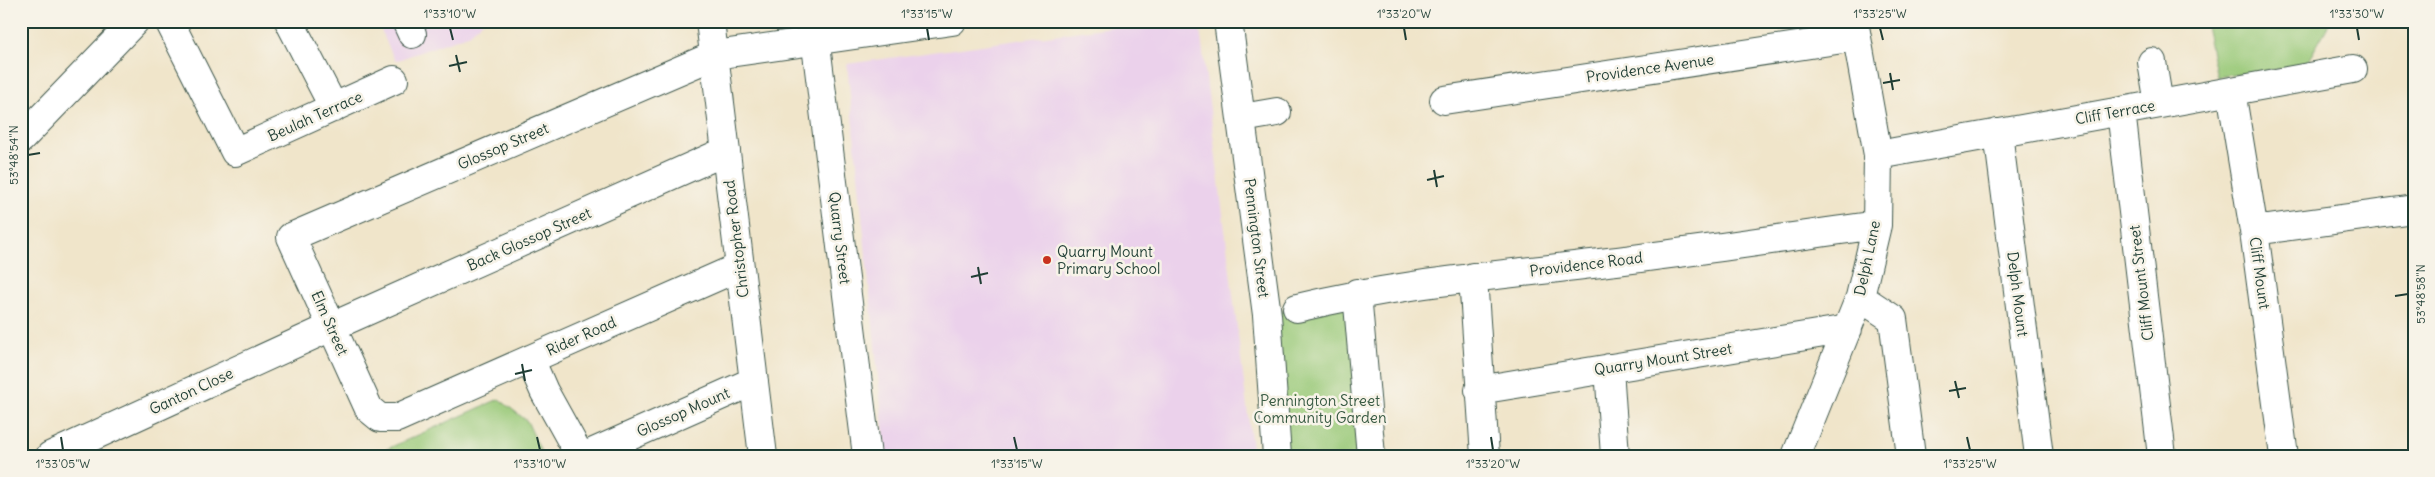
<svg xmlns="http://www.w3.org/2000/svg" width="2435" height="477" font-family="Delius,sans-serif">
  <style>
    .built { fill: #ebd1eb }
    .green { fill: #99c978; stroke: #5c8356 }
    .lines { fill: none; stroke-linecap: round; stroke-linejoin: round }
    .minor-casing { stroke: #3e564a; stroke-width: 30 }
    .minor { stroke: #fff; stroke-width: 28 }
    .ticks { fill: none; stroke: #1f3d34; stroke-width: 2 }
    .poi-dot { fill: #c8321e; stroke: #f7f3e8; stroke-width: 2 }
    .labels { text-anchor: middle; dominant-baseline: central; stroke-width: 5; stroke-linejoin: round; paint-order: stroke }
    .street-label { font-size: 15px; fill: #1f3d34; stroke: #f7f3e8 }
    .poi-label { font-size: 15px; fill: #1f3d34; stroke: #f7f3e8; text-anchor: start }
    .park-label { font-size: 15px; fill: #375942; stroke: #f7f3e8 }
    .neatline { fill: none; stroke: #1f3d34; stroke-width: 2 }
    .ticks-label { font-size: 12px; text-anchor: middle; fill: #1f3d34 }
  </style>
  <rect width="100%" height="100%" fill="#f7f3e8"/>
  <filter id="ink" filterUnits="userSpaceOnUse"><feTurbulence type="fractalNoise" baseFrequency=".02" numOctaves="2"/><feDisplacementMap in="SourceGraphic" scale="10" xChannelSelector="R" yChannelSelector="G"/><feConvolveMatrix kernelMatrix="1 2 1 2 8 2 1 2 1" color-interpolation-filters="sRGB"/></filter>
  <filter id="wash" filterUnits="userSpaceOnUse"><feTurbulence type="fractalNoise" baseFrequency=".0096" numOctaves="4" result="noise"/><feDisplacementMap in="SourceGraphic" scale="20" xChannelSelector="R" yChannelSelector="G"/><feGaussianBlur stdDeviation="1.12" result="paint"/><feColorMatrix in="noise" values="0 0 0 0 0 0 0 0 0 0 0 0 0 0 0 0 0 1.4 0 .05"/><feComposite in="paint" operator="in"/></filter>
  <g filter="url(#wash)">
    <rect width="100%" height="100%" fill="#f0e5ca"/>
    <!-- built -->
    <path class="built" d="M377 21H484L468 35 395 61Z
      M1153 21H1199L1253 456H886L847 64Z"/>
    <!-- green -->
    <path class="green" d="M2205 21H2331L2305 66 2217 77Z
      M1357 293 1371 456H1277L1267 315Z
      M499 399 527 421 543 456H371Z"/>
  </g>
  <g filter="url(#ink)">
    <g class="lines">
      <defs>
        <path id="minor" d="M169 21 235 152 394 80
          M289 21 334 108
          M406 21 412 34
          M710 21 763 456
          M813 21 867 456
          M1228 21 1267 315 1277 456
          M2152 62 2159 104
          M2231 91 2254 231 2284 456
          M1444 100 1856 37
          M2121 111 2162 456
          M1242 118 1277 112
          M1998 133 2039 456
          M21 139 135 21
          M1878 155 2353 69
          M2254 231 2414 209
          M739 267 397 418H380L369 409 291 237 715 55 952 21
          M1473 277 1485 456
          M1357 293 1371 456
          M1860 297 1893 319 1911 456
          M1297 308C1395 284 1493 276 1592 264 1687 253 1782 238 1877 225
          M530 359 544 391 580 456
          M1609 368 1615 456
          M1479 390 1848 329
          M50 456 331 327 726 151
          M585 456 754 381
          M1796 456 1860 297 1877 225 1878 155 1854 21"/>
      </defs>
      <!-- minor casing -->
      <use href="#minor" class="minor-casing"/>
      <!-- minor -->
      <use href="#minor" class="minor"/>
    </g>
  </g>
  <!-- ticks -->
  <path class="ticks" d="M450 28 453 40M927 28 929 40M1404 28 1406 40M1880 28 1883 40M2357 28 2359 40M456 55 460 72M449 66 467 62M1890 73 1893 90M1883 83 1900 80M28 155 40 153M1434 170 1437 187M1427 180 1444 176M978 267 981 284M971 277 988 273M2395 296 2408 294M522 364 525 381M515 374 532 370M1955 381 1959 398M1949 391 1966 388M61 437 63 450M537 437 540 450M1014 437 1017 450M1491 437 1493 450M1967 437 1970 450"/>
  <!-- markers -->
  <circle class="poi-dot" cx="1047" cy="260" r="5"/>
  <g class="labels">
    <!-- street labels -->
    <g class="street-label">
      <text transform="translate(1650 68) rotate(-8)">Providence Avenue</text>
      <text transform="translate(2115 112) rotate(-10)">Cliff Terrace</text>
      <text transform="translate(315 116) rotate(-24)">Beulah Terrace</text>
      <text transform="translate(503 146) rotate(-23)">Glossop Street</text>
      <text transform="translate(840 238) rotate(83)">Quarry Street</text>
      <text transform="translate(1257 238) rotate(83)">Pennington Street</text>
      <text transform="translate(529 239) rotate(-24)">Back Glossop Street</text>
      <text transform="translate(736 239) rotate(-97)">Christopher Road</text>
      <text transform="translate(1867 258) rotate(-78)">Delph Lane</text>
      <text transform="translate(1586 264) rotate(-7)">Providence Road</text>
      <text transform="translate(2260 273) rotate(82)">Cliff Mount</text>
      <text transform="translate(2141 283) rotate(-97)">Cliff Mount Street</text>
      <text transform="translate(2018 294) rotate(83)">Delph Mount</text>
      <text transform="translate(330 323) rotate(66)">Elm Street</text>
      <text transform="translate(581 336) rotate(-24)">Rider Road</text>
      <text transform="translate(1663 359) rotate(-9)">Quarry Mount Street</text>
      <text transform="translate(191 391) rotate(-25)">Ganton Close</text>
      <text transform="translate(683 412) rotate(-24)">Glossop Mount</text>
    </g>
    <!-- poi labels -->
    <g class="poi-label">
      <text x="1057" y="251">Quarry Mount<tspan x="1057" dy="17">Primary School</tspan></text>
    </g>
    <!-- park labels -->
    <g class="park-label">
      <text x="1320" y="400">Pennington Street<tspan x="1320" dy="17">Community Garden</tspan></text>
    </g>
  </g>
  <!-- margin -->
  <rect width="2435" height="477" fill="none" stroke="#f7f3e8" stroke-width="55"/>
  <rect x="28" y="28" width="2380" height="422" class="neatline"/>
  <g class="ticks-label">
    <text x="450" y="18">1°33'10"W</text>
    <text x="927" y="18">1°33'15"W</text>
    <text x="1404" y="18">1°33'20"W</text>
    <text x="1880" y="18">1°33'25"W</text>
    <text x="2357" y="18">1°33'30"W</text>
    <text transform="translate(14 155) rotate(-90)" y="4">53°48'54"N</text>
    <text transform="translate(2421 294) rotate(-90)" y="4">53°48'58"N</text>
    <text x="63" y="468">1°33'05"W</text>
    <text x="540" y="468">1°33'10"W</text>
    <text x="1017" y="468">1°33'15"W</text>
    <text x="1493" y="468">1°33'20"W</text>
    <text x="1970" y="468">1°33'25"W</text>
  </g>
</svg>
